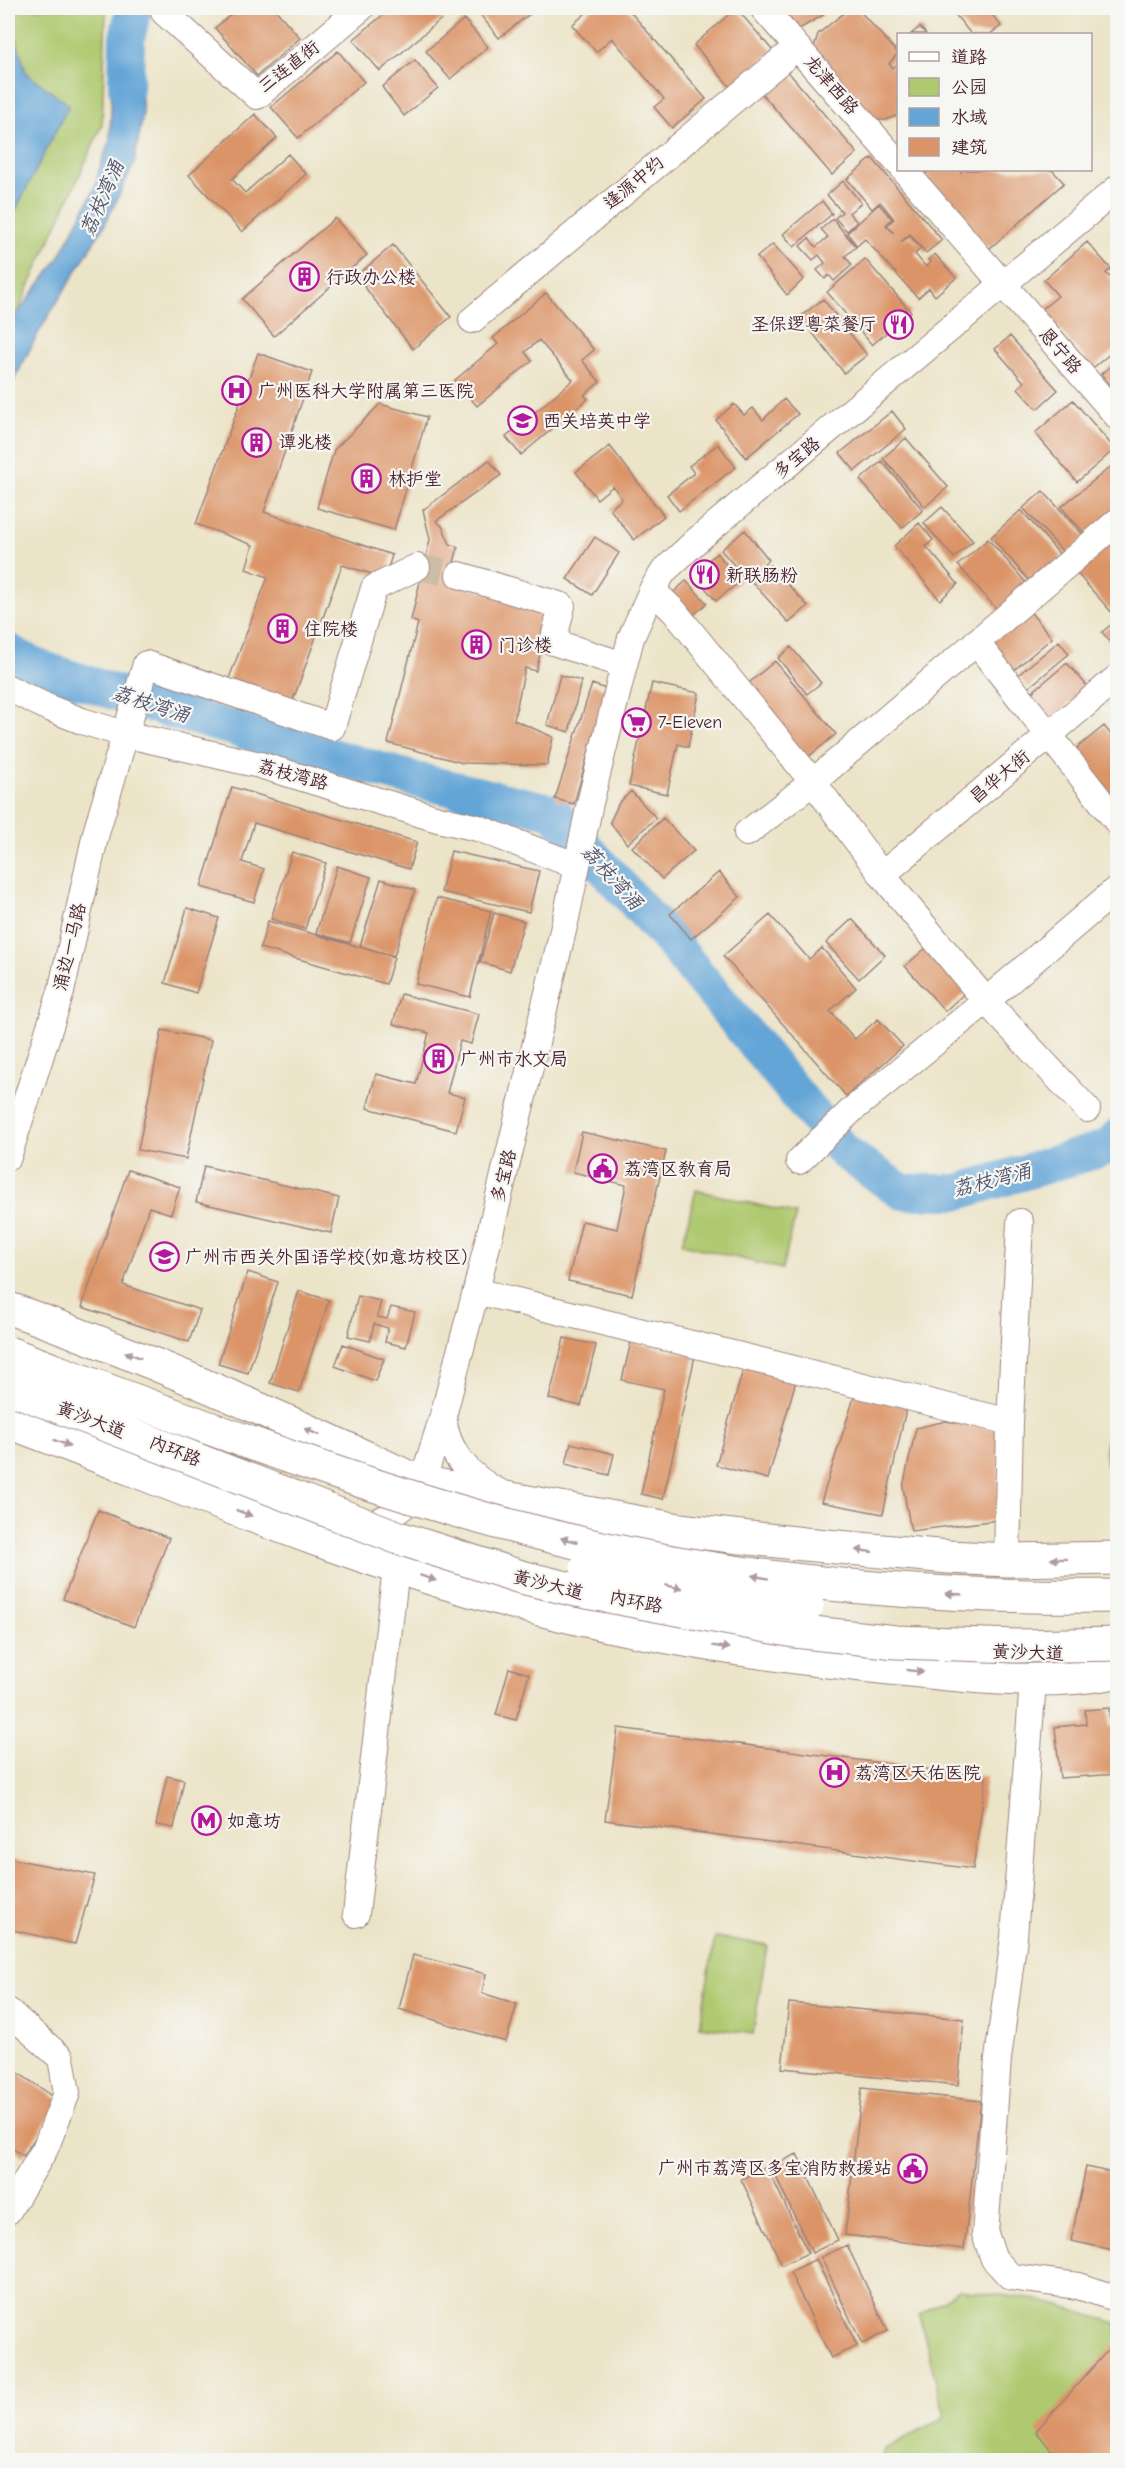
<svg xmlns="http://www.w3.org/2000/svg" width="1125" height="2468" font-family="'Comic Neue','LXGW WenKai TC',sans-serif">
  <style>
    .green { fill: #afc96f; stroke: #7c744d; stroke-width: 1.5 }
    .water { fill: #64a5d7; stroke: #576281; stroke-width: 1.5 }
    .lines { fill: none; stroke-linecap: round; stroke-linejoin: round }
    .river { stroke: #64a5d7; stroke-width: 36 }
    .building { fill: #db9467 }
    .minor-tunnel { stroke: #ccbda9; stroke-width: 26; stroke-dasharray: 26 13; stroke-linecap: butt }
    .minor-casing { stroke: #9b827a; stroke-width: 28 }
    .major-casing { stroke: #9b827a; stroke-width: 34 }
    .highway-casing { stroke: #9b827a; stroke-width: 35 }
    .minor { stroke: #fff; stroke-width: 26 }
    .major { stroke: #fff; stroke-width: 32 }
    .highway { stroke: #fff; stroke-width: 33 }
    .highway-bridge-casing { stroke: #9b827a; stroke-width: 35; stroke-linecap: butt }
    .highway-bridge { stroke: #fff; stroke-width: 33 }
    .oneway { fill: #ae9aa0 }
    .labels { text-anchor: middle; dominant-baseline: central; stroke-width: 4.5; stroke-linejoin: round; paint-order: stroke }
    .street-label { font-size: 18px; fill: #4a1f2b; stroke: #f6f6f2 }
    .poi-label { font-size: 18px; fill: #4a1f2b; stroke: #f6f6f2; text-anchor: start }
    .water-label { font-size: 20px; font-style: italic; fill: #545570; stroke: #f6f6f2 }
  </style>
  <rect width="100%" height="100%" fill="#f6f6f2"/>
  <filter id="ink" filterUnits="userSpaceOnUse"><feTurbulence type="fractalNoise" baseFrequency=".0167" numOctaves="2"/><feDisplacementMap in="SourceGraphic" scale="12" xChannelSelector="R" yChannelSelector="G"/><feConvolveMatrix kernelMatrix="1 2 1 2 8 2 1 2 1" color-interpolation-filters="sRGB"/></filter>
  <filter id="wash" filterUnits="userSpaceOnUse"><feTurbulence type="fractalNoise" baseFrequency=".008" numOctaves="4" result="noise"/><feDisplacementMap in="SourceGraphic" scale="24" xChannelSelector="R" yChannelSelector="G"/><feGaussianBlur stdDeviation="1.35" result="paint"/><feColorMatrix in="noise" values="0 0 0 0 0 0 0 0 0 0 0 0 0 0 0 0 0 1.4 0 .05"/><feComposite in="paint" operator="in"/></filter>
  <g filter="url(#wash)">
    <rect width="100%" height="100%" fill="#ece4c8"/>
    <!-- green -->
    <path class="green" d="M8 8H106L102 125 8 333Z
      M696 1190 796 1214 782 1269 682 1244Z
      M1117 1384 1118 1479H1117L1106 1465 1105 1449Z
      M715 1937 767 1945 753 2034 700 2026Z
      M959 2290 1038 2300 1117 2323V2460H882L885 2449 945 2417 919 2315Z"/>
    <!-- water -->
    <path class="water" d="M8 10 26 73 69 105 8 225Z
      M137 36 143 114 134 164 104 226 41 328 8 392V333L13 319 59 258 96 186 98 172 110 140 113 42Z"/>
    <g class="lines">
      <!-- river -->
      <path class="river" d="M126 87 127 38 134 8
        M8 651 35 666 171 711 420 781 553 812 666 936 844 1152 902 1192H958L1109 1147 1118 1136"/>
    </g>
    <g id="blocks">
      <!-- building -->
      <path class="building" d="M238 8H274L300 38 257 76 215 28Z
        M391 8H440L446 15 380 71 353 40Z
        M484 8H537L499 38 478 12Z
        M592 8H627L706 99 672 128 654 107 664 99 612 38 596 52 572 25Z
        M736 8 773 51 731 88 694 45Z
        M781 8H817L823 15 801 28H798Z
        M850 8H857L898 53 889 64 893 68 898 63V115L886 120H875L814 47 818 34Z
        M961 8H987L1001 26 990 34H971L954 13Z
        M464 19 488 47 450 79 426 51Z
        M920 27 926 34H911Z
        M338 51 364 82 298 138 271 107Z
        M415 60 438 88 404 116 382 87Z
        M784 67 857 153 832 175 758 89Z
        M255 114 277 138 232 179 245 193 288 154 306 174 242 232 189 175Z
        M872 158 942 240 926 253 910 234 901 242 910 236 921 248 915 254 926 267 931 262 928 260 935 254 956 278 935 296 929 288 918 298 865 239 857 246 847 233 879 204 892 219 886 225 894 233 887 225 894 219 880 202 872 209 847 179Z
        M931 170H959L961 172 963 170H1052L1064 183 989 249 925 174Z
        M843 181 861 203 849 213 857 222 847 231 835 218 842 212 827 195Z
        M822 201 832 214 794 247 783 234Z
        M335 218 367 255 274 336 242 299Z
        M833 219 856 247 845 256 852 265 834 281 829 275 825 279 817 270 825 263 819 255 813 260 800 246 809 238 816 247 828 237 821 229Z
        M1087 242 1111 269 1106 273 1118 285V347L1093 368 1042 309 1058 296 1044 280Z
        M773 244 804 279 787 295 757 257Z
        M393 245 451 317 413 349 356 276Z
        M865 259 911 312 872 345 827 292Z
        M546 293 594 350 582 360 600 382 584 395 588 399 521 455 506 437 573 380 539 340 525 352 532 361 477 406 455 380 498 344 493 338Z
        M823 299 867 355 844 373 800 317Z
        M1010 336 1058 390 1037 409 1018 388 1024 382 995 349Z
        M258 353 312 372 264 512 392 555 385 578 342 565 292 703 228 681 268 577 246 569 253 545 196 524Z
        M1118 360V394L1101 374Z
        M784 399 798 414 746 458 716 420 734 404 744 415 753 408 763 420Z
        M1073 400 1115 449 1077 482 1035 433Z
        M380 404 427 417 394 530 317 508 334 450Z
        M892 411 906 429 855 471 840 453Z
        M906 438 948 487 925 507 883 458Z
        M718 444 736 467 679 511 667 495 694 473 689 466Z
        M610 446 664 516 634 540 610 509 622 499 613 486 597 499 576 472Z
        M489 460 501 475 436 521 442 526 450 544 458 547 449 583 551 608 536 671 525 668 514 720 553 737 547 765 463 763 388 743 418 623 411 620 430 539 423 510Z
        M882 461 923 510 902 528 860 480Z
        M1118 461V510L1087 536 1061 507Z
        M1043 491 1085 537 1066 555 1023 508Z
        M942 507 973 541 954 558 924 523Z
        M1021 510 1062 557 1032 584 991 537Z
        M919 523 933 540 926 546 958 584 940 600 894 546Z
        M745 530 769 560 746 579 721 550Z
        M595 537 619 553 592 595 567 579Z
        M988 539 1029 586 999 612 958 565Z
        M1108 542 1118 553V570L1114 573 1118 577V612L1114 615 1075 571Z
        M717 553 740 581 716 601 693 573Z
        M770 565 808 606 789 623 752 582Z
        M686 581 707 603 688 620 668 597Z
        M1027 608 1052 638 1008 675 983 644Z
        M1118 619V651L1102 632Z
        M1059 641 1069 654 1028 688 1018 675Z
        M791 647 821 683 807 694 778 658Z
        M775 661 836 734 805 760 744 687Z
        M1067 663 1088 687 1046 723 1025 698Z
        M560 675 581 681 569 732 547 725Z
        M652 683 699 693 688 747 678 744 667 794 629 786Z
        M592 684 606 689 574 804 555 799Z
        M1104 726 1118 743V806L1073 751Z
        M232 787 417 842 409 869 254 823 242 862 264 869 254 902 201 887Z
        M631 791 656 818 627 844 610 822 619 803Z
        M663 818 694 851 662 879 632 847Z
        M451 851 539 871 529 912 441 892Z
        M292 852 326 863 305 929 271 919Z
        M337 866 371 877 350 943 316 933Z
        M719 872 740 897 691 939 670 914Z
        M381 879 415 890 394 956 360 946Z
        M437 898 491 911 470 997 416 984Z
        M187 908 219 918 196 993 165 983Z
        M494 913 524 921 510 971 480 962Z
        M770 915 809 959 822 948 856 988 830 1011 855 1039 878 1019 903 1046 846 1096 723 956Z
        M852 919 885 955 859 979 826 943Z
        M268 921 394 957 386 984 260 948Z
        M927 947 966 992 945 1011 905 966Z
        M401 994 479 1014 471 1044 460 1041 447 1093 465 1097 456 1131 367 1108 376 1074 416 1084 429 1033 393 1024Z
        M162 1030 211 1040 186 1159 138 1150Z
        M582 1132 666 1151 632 1295 568 1281 582 1221 617 1229 626 1185 573 1172Z
        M204 1166 339 1198 331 1233 196 1202Z
        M128 1170 180 1187 171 1214 149 1207 123 1285 200 1310 189 1342 82 1307Z
        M248 1272 278 1282 248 1373 218 1364Z
        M299 1291 329 1300 299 1392 270 1383Z
        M358 1296 381 1301 377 1317 387 1319 391 1307 415 1312 406 1347 385 1342 388 1328 374 1324 370 1341 348 1336Z
        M564 1338 596 1345 581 1406 549 1399Z
        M631 1342 695 1356 663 1499 641 1494 664 1389 622 1380Z
        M343 1344 384 1359 375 1381 335 1366Z
        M745 1363 797 1377 768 1479 716 1465Z
        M857 1388 908 1400 883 1514 821 1502Z
        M946 1421 999 1430 998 1520 911 1531 903 1487 916 1428Z
        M571 1443 614 1454 609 1475 566 1464Z
        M98 1510 169 1538 134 1627 63 1599Z
        M509 1668 529 1674 516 1720 496 1715Z
        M1109 1708 1110 1727 1118 1726V1774L1060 1778 1055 1727 1086 1724 1085 1710Z
        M618 1728 986 1777 973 1869 605 1820Z
        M167 1776 184 1780 174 1828 156 1825Z
        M8 1858 95 1875 75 1944 8 1929Z
        M413 1955 486 1974 482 1993 517 2004 506 2042 399 2009Z
        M789 2003 964 2019 958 2085 782 2068Z
        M8 2066 60 2101 23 2156 8 2145Z
        M862 2088 981 2101 964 2249 845 2235Z
        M797 2154 838 2240 812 2253 771 2166Z
        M767 2167 808 2253 782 2265 741 2179Z
        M1086 2167 1118 2174V2251L1071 2241Z
        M847 2245 888 2331 862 2344 821 2257Z
        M816 2259 857 2346 831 2358 790 2272Z
        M1116 2341 1118 2343V2460H1059L1036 2431Z"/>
    </g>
  </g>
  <g filter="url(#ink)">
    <use href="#blocks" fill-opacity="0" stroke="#9b827a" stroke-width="1.5"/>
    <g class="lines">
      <!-- minor-tunnel -->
      <path class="minor-tunnel" d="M417 567 459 575"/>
      <defs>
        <path id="minor" d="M763 8 898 163
          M164 12 257 96 361 8
          M904 170 1118 417
          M472 320 797 47
          M459 575 562 606 553 642 624 665
          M652 590 674 611 813 782 882 875 986 1001 1087 1109
          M976 642 1118 823
          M8 688 49 708 82 721 124 734 260 765 438 819 478 828 577 866
          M747 833 813 782 1118 521
          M882 875 1118 677
          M8 1157 61 992 96 833 146 664 332 727 374 588 417 567
          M799 1161 852 1110 986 1001 1118 888
          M476 1291 1010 1422
          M443 1416C446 1452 470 1478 501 1493
          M360 1527 370 1525 392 1515 405 1505 422 1483 443 1416 476 1291 566 918 590 803 624 665 631 638 652 590 664 571 696 541 1118 188
          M1007 1560 1010 1422 1020 1222
          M1033 1681 1014 1937 998 2059 985 2234 994 2259 1011 2277 1078 2286 1118 2299
          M356 1914 396 1568
          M8 2011 61 2058 67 2093 45 2149 8 2211"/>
        <path id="major" d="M8 1308C146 1357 280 1416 413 1479
          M8 1422C173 1484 337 1555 507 1601 628 1634 752 1654 876 1667 956 1675 1037 1688 1118 1672"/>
        <path id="highway" d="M382 1475 679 1530 804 1544 949 1557 1007 1560 1118 1558"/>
      </defs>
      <!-- minor casing -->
      <use href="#minor" class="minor-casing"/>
      <!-- major casing -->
      <use href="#major" class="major-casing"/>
      <!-- highway casing -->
      <use href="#highway" class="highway-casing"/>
      <!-- minor -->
      <use href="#minor" class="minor"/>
      <!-- major -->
      <use href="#major" class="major"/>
      <!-- highway -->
      <use href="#highway" class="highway"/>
      <defs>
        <path id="highway-bridge" d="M8 1353C176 1416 345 1482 519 1528 715 1580 916 1599 1118 1596
          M8 1387 399 1538 521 1577 571 1589 794 1631 896 1642 1017 1646 1118 1644
          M587 1567 704 1593 807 1605"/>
      </defs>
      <!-- highway-bridge casing -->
      <use href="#highway-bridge" class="highway-bridge-casing"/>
      <!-- highway-bridge -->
      <use href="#highway-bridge" class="highway-bridge"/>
    </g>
    <!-- one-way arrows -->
    <defs><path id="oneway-solid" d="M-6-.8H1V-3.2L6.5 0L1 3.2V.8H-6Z" transform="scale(1.5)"/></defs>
    <g class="oneway">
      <use href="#oneway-solid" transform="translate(133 1355) rotate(-159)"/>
      <use href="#oneway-solid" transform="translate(312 1432) rotate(-156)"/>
      <use href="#oneway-solid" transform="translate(62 1443) rotate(21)"/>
      <use href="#oneway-solid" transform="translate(244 1513) rotate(21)"/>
      <use href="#oneway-solid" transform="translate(569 1540) rotate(-167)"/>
      <use href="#oneway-solid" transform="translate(864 1551) rotate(-174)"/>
      <use href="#oneway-solid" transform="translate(1059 1559) rotate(179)"/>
      <use href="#oneway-solid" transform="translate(760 1577) rotate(-170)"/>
      <use href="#oneway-solid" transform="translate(428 1578) rotate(18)"/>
      <use href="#oneway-solid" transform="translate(674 1587) rotate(12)"/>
      <use href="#oneway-solid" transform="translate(954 1594) rotate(-177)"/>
      <use href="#oneway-solid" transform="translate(721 1647) rotate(9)"/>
      <use href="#oneway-solid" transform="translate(915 1671) rotate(6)"/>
    </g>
  </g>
  <!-- icons -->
  <defs>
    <symbol id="building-ring" viewBox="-11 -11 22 22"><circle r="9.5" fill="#f6f6f2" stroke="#b5179e" stroke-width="1.5"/><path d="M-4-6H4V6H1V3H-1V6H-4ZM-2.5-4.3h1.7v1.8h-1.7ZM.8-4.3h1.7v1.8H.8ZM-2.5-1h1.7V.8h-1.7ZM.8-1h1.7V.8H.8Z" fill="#b5179e"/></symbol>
    <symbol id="restaurant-ring" viewBox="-11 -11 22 22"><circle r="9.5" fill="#f6f6f2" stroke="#b5179e" stroke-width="1.5"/><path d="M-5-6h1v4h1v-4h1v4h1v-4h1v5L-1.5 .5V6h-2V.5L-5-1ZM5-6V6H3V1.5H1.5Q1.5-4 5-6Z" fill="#b5179e"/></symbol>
    <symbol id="hospital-ring" viewBox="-11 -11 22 22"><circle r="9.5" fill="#f6f6f2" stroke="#b5179e" stroke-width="1.5"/><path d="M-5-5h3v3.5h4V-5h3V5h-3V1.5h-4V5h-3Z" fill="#b5179e"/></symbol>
    <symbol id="school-ring" viewBox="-11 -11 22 22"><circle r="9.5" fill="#f6f6f2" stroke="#b5179e" stroke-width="1.5"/><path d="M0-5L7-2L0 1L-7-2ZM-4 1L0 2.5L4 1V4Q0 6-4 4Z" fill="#b5179e"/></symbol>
    <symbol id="supermarket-ring" viewBox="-11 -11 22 22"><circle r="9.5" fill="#f6f6f2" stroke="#b5179e" stroke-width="1.5"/><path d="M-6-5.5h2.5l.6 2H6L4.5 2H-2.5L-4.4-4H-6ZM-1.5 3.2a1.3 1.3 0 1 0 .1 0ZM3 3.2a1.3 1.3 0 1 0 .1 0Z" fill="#b5179e"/></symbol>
    <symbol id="civic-ring" viewBox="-11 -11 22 22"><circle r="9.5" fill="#f6f6f2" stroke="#b5179e" stroke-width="1.5"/><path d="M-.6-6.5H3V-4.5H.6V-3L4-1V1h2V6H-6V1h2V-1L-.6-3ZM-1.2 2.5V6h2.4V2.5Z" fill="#b5179e"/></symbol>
    <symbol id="metro-ring" viewBox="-11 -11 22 22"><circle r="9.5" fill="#f6f6f2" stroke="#b5179e" stroke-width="1.5"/><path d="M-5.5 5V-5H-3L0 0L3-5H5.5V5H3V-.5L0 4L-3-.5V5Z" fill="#b5179e"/></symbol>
  </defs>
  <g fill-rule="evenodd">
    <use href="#building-ring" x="288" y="260" width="33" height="33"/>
    <use href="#restaurant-ring" x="882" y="308" width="33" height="33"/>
    <use href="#hospital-ring" x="220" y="374" width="33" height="33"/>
    <use href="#school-ring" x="506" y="404" width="33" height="33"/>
    <use href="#building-ring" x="240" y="426" width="33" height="33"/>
    <use href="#building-ring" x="350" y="462" width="33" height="33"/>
    <use href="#restaurant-ring" x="688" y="558" width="33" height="33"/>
    <use href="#building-ring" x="266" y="612" width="33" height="33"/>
    <use href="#building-ring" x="460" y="628" width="33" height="33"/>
    <use href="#supermarket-ring" x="620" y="706" width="33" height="33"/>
    <use href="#building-ring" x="422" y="1042" width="33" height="33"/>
    <use href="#civic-ring" x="586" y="1152" width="33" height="33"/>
    <use href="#school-ring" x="148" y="1240" width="33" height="33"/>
    <use href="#hospital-ring" x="818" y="1756" width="33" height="33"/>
    <use href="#metro-ring" x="190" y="1804" width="33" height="33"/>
    <use href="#civic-ring" x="896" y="2152" width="33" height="33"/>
  </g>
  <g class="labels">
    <!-- street labels -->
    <g class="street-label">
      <text transform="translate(289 67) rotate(-38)">三连直街</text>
      <text transform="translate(831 85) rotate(49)">龙津西路</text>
      <text transform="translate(634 183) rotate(-40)">逢源中约</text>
      <text transform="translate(1060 351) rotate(49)">恩宁路</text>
      <text transform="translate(797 458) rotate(-40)">多宝路</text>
      <text transform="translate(293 775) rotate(15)">荔枝湾路</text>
      <text transform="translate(1000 777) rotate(-40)">昌华大街</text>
      <text transform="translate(70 947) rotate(-77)">涌边一马路</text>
      <text transform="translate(504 1176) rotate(-76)">多宝路</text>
      <text transform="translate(91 1420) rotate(21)">黄沙大道</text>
      <text transform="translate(175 1451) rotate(22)">内环路</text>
      <text transform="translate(548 1585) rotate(14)">黄沙大道</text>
      <text transform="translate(636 1602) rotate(11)">内环路</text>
      <text transform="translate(1028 1653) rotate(2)">黄沙大道</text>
    </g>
    <!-- poi labels -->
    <g class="poi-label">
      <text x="326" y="277">行政办公楼</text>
      <text x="877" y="324" text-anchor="end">圣保逻粤菜餐厅</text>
      <text x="258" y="391">广州医科大学附属第三医院</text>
      <text x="543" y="421">西关培英中学</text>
      <text x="278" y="442">谭兆楼</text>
      <text x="388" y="479">林护堂</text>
      <text x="726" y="575">新联肠粉</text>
      <text x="304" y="629">住院楼</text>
      <text x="498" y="645">门诊楼</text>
      <text x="658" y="722">7-Eleven</text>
      <text x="460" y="1059">广州市水文局</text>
      <text x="624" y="1169">荔湾区教育局</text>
      <text x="185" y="1257">广州市西关外国语学校(如意坊校区)</text>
      <text x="855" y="1773">荔湾区天佑医院</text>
      <text x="227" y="1821">如意坊</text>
      <text x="892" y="2168" text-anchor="end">广州市荔湾区多宝消防救援站</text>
    </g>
    <!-- water labels -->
    <g class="water-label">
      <text transform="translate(102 198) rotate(-66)">荔枝湾涌</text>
      <text transform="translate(151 704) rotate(18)">荔枝湾涌</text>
      <text transform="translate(612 877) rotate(48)">荔枝湾涌</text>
      <text transform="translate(992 1180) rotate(-14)">荔枝湾涌</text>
    </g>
  </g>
  <!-- margin -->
  <rect width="1125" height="2468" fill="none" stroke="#f6f6f2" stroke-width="30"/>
  <!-- legend -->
  <rect x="897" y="33" width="195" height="138" fill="#f6f6f2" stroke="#b1a0a2" stroke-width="1.5"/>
  <rect x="909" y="52" width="30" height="9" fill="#ffffff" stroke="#b1a0a2" stroke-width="1.5"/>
  <text x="951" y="63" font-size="18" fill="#4a1f2b">道路</text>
  <rect x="909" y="78" width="30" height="18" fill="#afc96f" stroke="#b1a0a2" stroke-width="1.5"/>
  <text x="951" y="93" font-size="18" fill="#4a1f2b">公园</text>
  <rect x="909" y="108" width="30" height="18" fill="#64a5d7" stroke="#b1a0a2" stroke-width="1.5"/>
  <text x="951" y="123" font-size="18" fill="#4a1f2b">水域</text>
  <rect x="909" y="138" width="30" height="18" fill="#db9467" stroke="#b1a0a2" stroke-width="1.5"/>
  <text x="951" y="153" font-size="18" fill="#4a1f2b">建筑</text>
</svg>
